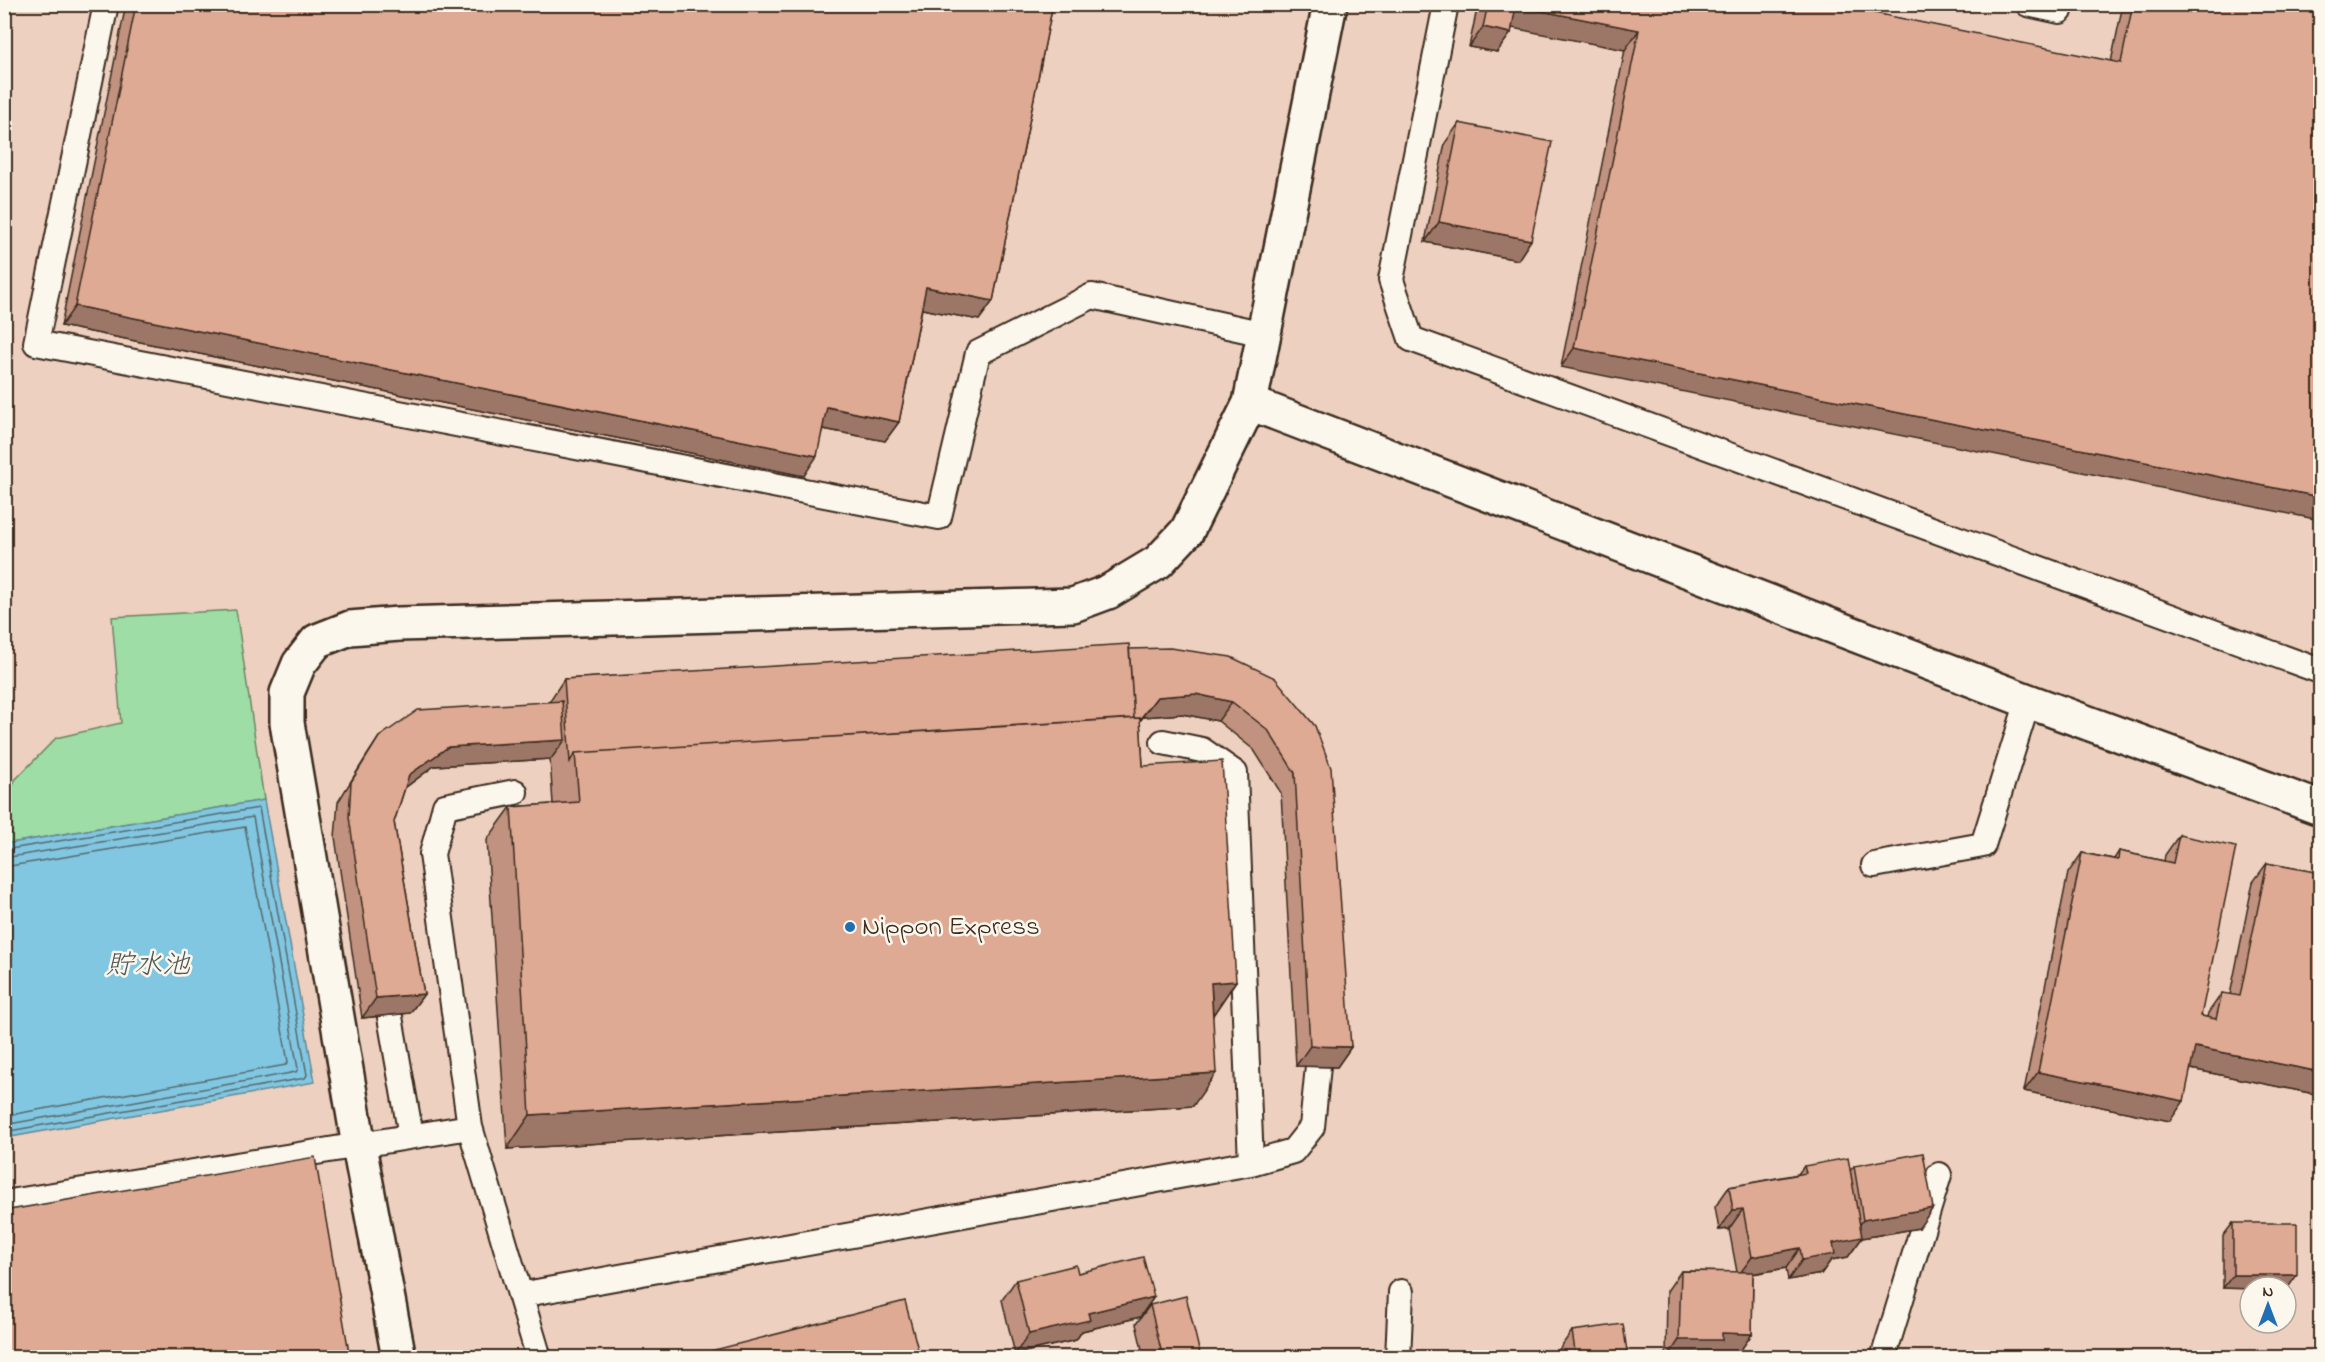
<svg xmlns="http://www.w3.org/2000/svg" width="2325" height="1362" font-family="'Indie Flower','Klee One',sans-serif">
  <style>
    .built { fill: #edd0bf; fill-rule: evenodd }
    .green { fill: #9edda5; stroke: #6c8462; stroke-width: 1.5 }
    .water { fill: #81c7e2; stroke: #658894; stroke-width: 1.5 }
    .lines { fill: none; stroke-linecap: round; stroke-linejoin: round }
    .shore { stroke: #57696c; stroke-width: 1.5 }
    .service-casing { stroke: #3b2a1e; stroke-width: 28 }
    .minor-casing { stroke: #3b2a1e; stroke-width: 38 }
    .tertiary-casing { stroke: #3b2a1e; stroke-width: 38 }
    .service { stroke: #fbf7ec; stroke-width: 24 }
    .minor { stroke: #fbf7ec; stroke-width: 33 }
    .tertiary { stroke: #fbf7ec; stroke-width: 33 }
    .wall { fill: #c0927f; stroke: #3b2a1e; stroke-width: 1.5 }
    .shaded-wall { fill: #9c7768; stroke: #3b2a1e; stroke-width: 1.5 }
    .building { fill: #dfaa94; stroke: #3b2a1e; stroke-width: 1.5 }
    .poi-dot { fill: #1f6fb2; stroke: #fbf7ec; stroke-width: 2 }
    .labels { text-anchor: middle; dominant-baseline: central; stroke-width: 5; stroke-linejoin: round; paint-order: stroke }
    .poi-label { font-size: 27px; fill: #3b2a1e; stroke: #fbf7ec; text-anchor: start }
    .water-label { font-size: 28px; font-style: italic; fill: #505959; stroke: #fbf7ec }
  </style>
  <rect width="100%" height="100%" fill="#f3e0d2"/>
  <filter id="ink" filterUnits="userSpaceOnUse"><feTurbulence type="fractalNoise" baseFrequency=".0167" numOctaves="2"/><feDisplacementMap in="SourceGraphic" scale="12" xChannelSelector="R" yChannelSelector="G"/><feConvolveMatrix kernelMatrix="1 2 1 2 8 2 1 2 1" color-interpolation-filters="sRGB"/></filter>
  <g filter="url(#ink)">
    <!-- built -->
    <path class="built" d="M5 5H2320V1357H5ZM2250 1287H2286V1323H2250Z"/>
    <!-- green -->
    <path class="green" d="M236 610 264 800 5 844V806L15 780 56 738 121 723 112 617Z"/>
    <!-- water -->
    <path class="water" d="M264 800 315 1082 5 1138V844Z"/>
    <g class="lines">
      <!-- shore -->
      <path class="shore" d="M4 850 259 808 307 1075 305 1078 4 1132
        M4 858 253 817 298 1069 296 1072 4 1125
        M4 867 245 827 288 1062 286 1065 4 1116"/>
      <defs>
        <path id="service" d="M106 4 36 343 939 517 978 353 1092 296 1264 334
          M1446 4 1391 280 1411 339 2320 671
          M2028 4 2060 11 2061 4
          M515 792 445 806 432 854 470 1127 539 1358
          M1874 865 1983 845 2028 701
          M390 1017 411 1136
          M1251 1163 1293 1151 1312 1127 1318 1066
          M4 1203 470 1127
          M520 1295 1251 1163 1235 773 1202 750 1163 742
          M1398 1358 1401 1292
          M1883 1358 1939 1175"/>
        <path id="minor" d="M399 1358 359 1146 287 723V693L299 664 317 641 350 628 399 624 1073 605 1108 592 1158 562 1187 531"/>
        <path id="tertiary" d="M1250 403 2028 701 2320 808
          M1187 531 1250 403 1330 4"/>
      </defs>
      <!-- service casing -->
      <use href="#service" class="service-casing"/>
      <!-- minor casing -->
      <use href="#minor" class="minor-casing"/>
      <!-- tertiary casing -->
      <use href="#tertiary" class="tertiary-casing"/>
      <!-- service -->
      <use href="#service" class="service"/>
      <!-- minor -->
      <use href="#minor" class="minor"/>
      <!-- tertiary -->
      <use href="#tertiary" class="tertiary"/>
    </g>
    <!-- wall -->
    <path class="wall" d="M126 4H1053L993 301 979 320 922 309 899 422 885 441 823 429 804 476 61 326Z
      M1478 4H1830L2111 62 2123 4H2320L1561 367 1625 50 1512 27 1511 33 1497 52 1469 47Z
      M1459 123 1531 240 1518 260 1425 242 1445 143Z
      M1129 649 1275 678 1351 1047 1337 1067 1296 1066 1281 793 1254 750 1218 721 1182 714 1143 717 1140 721 1143 766 1236 981 1213 1015 1193 1106 507 1149 487 840 511 807 553 804 550 759 434 766 405 788 394 822 424 994 410 1013 362 1018 335 837 338 802 366 757 379 737 549 702 564 679Z
      M2179 835 2201 1016 2207 1017 2208 1013 2222 993 2230 995 2253 882 2267 863 2320 873V1095L2191 1069 2170 1121 2024 1091 2068 873 2082 853 2114 859 2119 851 2164 861 2165 855Z
      M1804 1166 1850 1171 1854 1166 1919 1228 1862 1238 1848 1257 1831 1260 1821 1274 1788 1280 1786 1268 1753 1274 1752 1334 1738 1354 1713 1353 1710 1358H1666L1667 1291 1681 1271 1737 1272 1729 1229 1719 1230 1715 1207 1729 1187 1798 1174Z
      M2233 1223 2287 1289 2223 1288V1236Z
      M1078 1273 1154 1297 1140 1317 1082 1331 1076 1340 1015 1354 1002 1300 1016 1280Z
      M1150 1305 1201 1358H1144L1136 1324Z
      M1572 1331 1628 1358H1559L1558 1351Z"/>
    <!-- shaded-wall -->
    <path class="shaded-wall" d="M1516 6 1639 30 1625 50 1502 26Z
      M1483 27 1511 33 1497 52 1469 47Z
      M1439 222 1531 240 1518 260 1425 242Z
      M926 287 993 301 979 320 912 307Z
      M75 306 817 456 804 476 61 326Z
      M1574 348 2320 497V520L1561 367Z
      M827 407 899 422 885 441 813 427Z
      M1196 694 1232 702 1218 721 1182 714 1143 717 1116 752 1157 697Z
      M565 740 551 759 434 766 395 795 409 775 448 747Z
      M1236 981 1213 1015 1211 983Z
      M424 994 410 1013 362 1018 376 998Z
      M1310 1046 1351 1047 1337 1067 1296 1066Z
      M2195 1047 2320 1072V1095L2181 1067Z
      M2038 1072 2184 1101 2170 1121 2024 1091Z
      M1216 1073 1193 1106 507 1149 530 1115Z
      M1933 1208 1919 1228 1862 1238 1848 1257 1831 1260 1821 1274 1788 1280 1802 1260 1833 1243 1850 1239 1863 1220Z
      M1743 1209 1729 1229 1719 1230 1733 1210Z
      M1800 1248 1786 1268 1738 1276 1752 1257Z
      M2233 1275H2297L2287 1289H2286V1287H2250V1289L2223 1288Z
      M1154 1297 1140 1317 1082 1331 1076 1340 1015 1354 1029 1334 1088 1313Z
      M1722 1333 1752 1334 1738 1354 1713 1353 1710 1358H1667L1679 1340Z"/>
    <!-- building -->
    <path class="building" d="M136 4H1053L993 301 926 287 899 422 827 407 817 456 75 306Z
      M1488 4H1830L2121 63 2133 4H2320V497L1574 348 1639 30 1516 6 1511 33 1483 27Z
      M1459 123 1552 142 1531 240 1439 222Z
      M1129 644 1134 718 575 753 570 762 564 679Z
      M1170 648 1231 657 1275 678 1315 726 1331 768 1351 1047 1310 1046 1295 773 1268 730 1232 702 1196 694 1157 697 1140 719V718H1134L1129 649Z
      M562 701 565 740 448 747 409 775 394 822 424 994 376 998 349 817 351 782 379 737 418 710Z
      M1140 718 1143 766 1222 761 1236 981 1211 983 1216 1073 530 1115 511 807 579 802 575 753Z
      M2179 835 2236 847 2201 1016 2216 1019 2222 993 2240 996 2267 863 2320 873V1072L2195 1047 2184 1101 2038 1072 2082 853 2118 860 2119 851 2173 863Z
      M1923 1153 1933 1208 1863 1220 1854 1166Z
      M315 1157 350 1358H4V1211Z
      M1848 1158 1862 1237 1833 1243 1835 1254 1802 1260 1800 1248 1752 1257 1743 1209 1733 1210 1729 1187 1806 1173 1804 1166Z
      M2233 1223H2297V1275H2233Z
      M1143 1257 1154 1297 1088 1313 1090 1320 1029 1334 1016 1280 1076 1265 1078 1273Z
      M1681 1271 1753 1272 1752 1334 1722 1333V1340H1679Z
      M1186 1296 1201 1358H1163L1150 1305Z
      M905 1301 920 1357 916 1358H709L707 1352Z
      M1623 1324 1628 1358H1576L1572 1331Z"/>
  </g>
  <!-- markers -->
  <circle class="poi-dot" cx="850" cy="927" r="6"/>
  <g class="labels">
    <!-- poi labels -->
    <g class="poi-label">
      <text x="862" y="927">Nippon Express</text>
    </g>
    <!-- water labels -->
    <g class="water-label">
      <text x="148" y="966">貯水池</text>
    </g>
  </g>
  <!-- margin -->
  <rect width="2325" height="1362" fill="none" stroke="#fbf7ec" stroke-width="24"/>
  <rect x="12" y="12" width="2301" height="1338" fill="none" stroke="#3b2a1e" stroke-width="2" filter="url(#ink)"/>
  <!-- north arrow -->
  <g transform="translate(2268 1305)"><circle r="28" fill="#fbf7ec" stroke="#aea59a" stroke-width="1.5"/>
  <path d="M0-4.5L10 22L0 15L-10 22Z" fill="#1f6fb2"/>
  <text y="-9" font-size="16" font-weight="bold" text-anchor="middle" fill="#3b2a1e">N</text>
  </g>
</svg>
